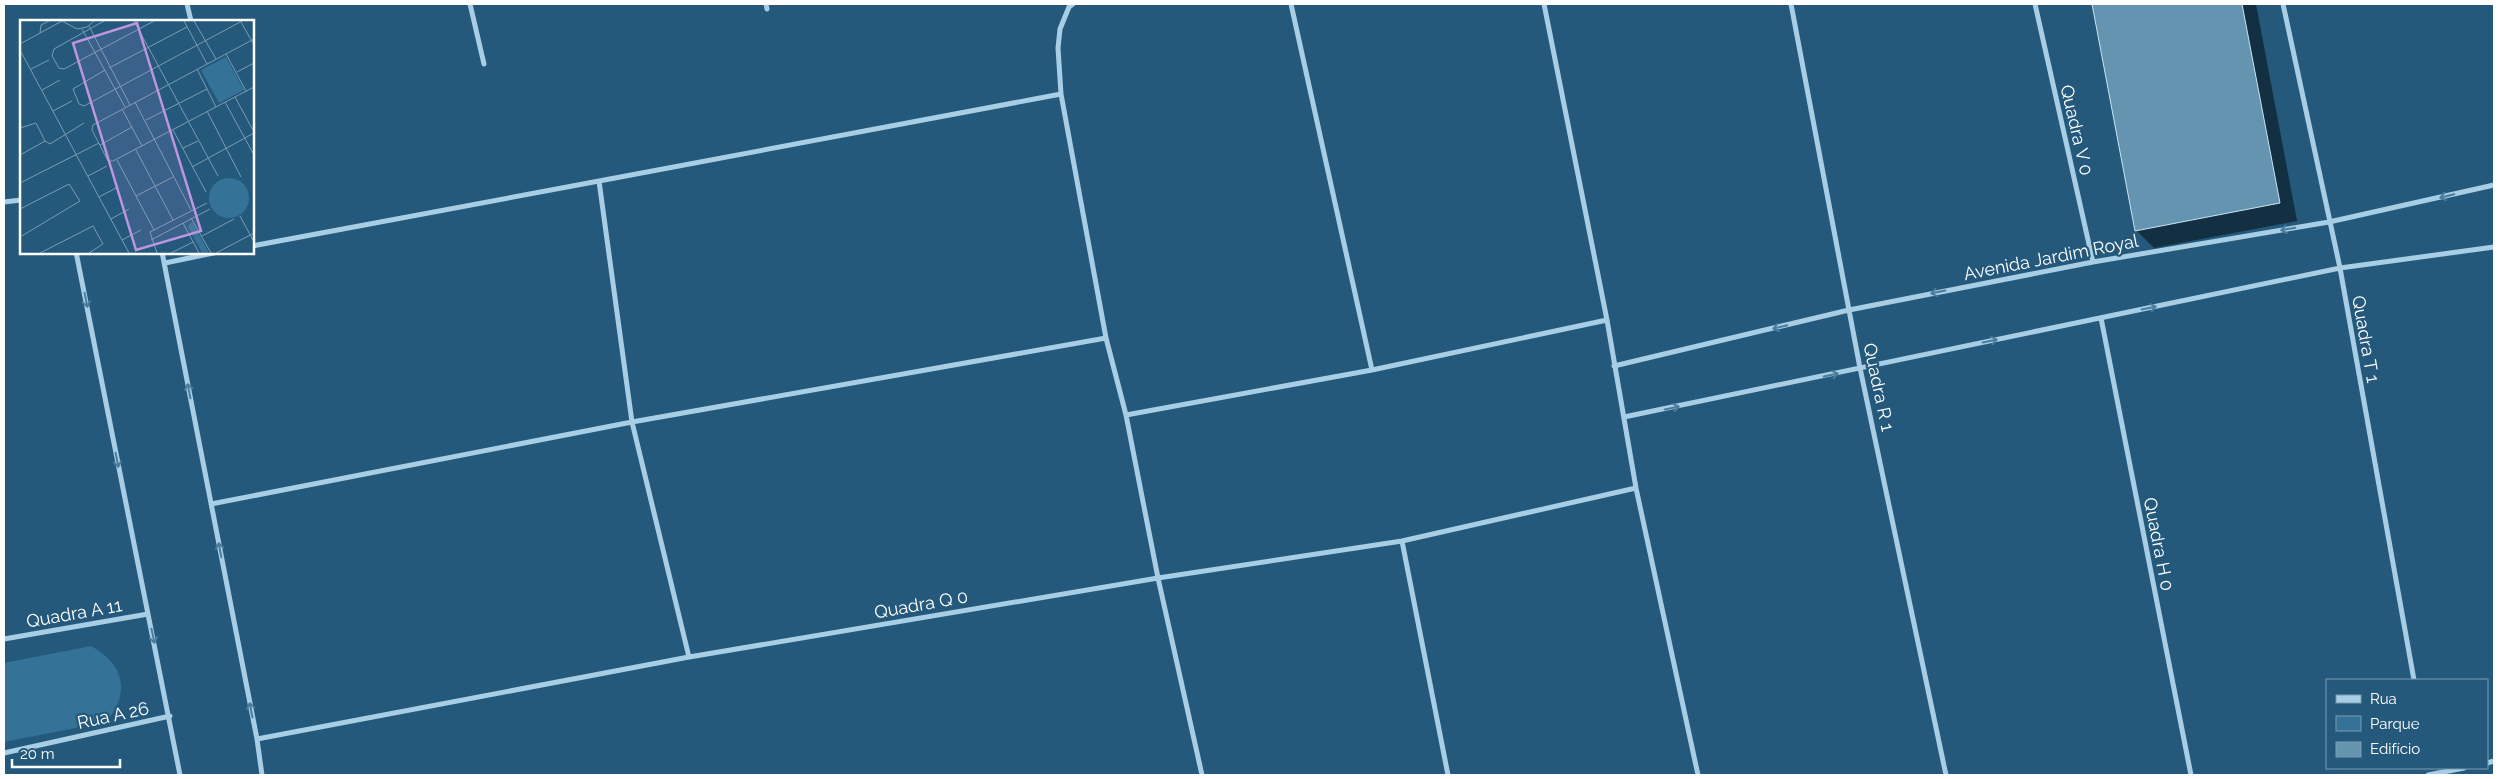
<svg xmlns="http://www.w3.org/2000/svg" width="2498" height="779" font-family="Raleway,sans-serif">
  <style>
    .green { fill: #347297 }
    .shadow { fill: #0007 }
    .building { fill: #6594b1; stroke: #cae4f4 }
    .lines { fill: none; stroke-linecap: round; stroke-linejoin: round }
    .minor { stroke: #a7cee5; stroke-width: 5 }
    .oneway { stroke: #4b7c9c }
    .labels { text-anchor: middle; dominant-baseline: central; stroke-width: 4.5; stroke-linejoin: round; paint-order: stroke }
    .street-label { font-size: 18px; fill: #fff; stroke: #24597c }
    .inset-road { fill: none; stroke: #7c9bb0; stroke-width: 1 }
    .view { fill: #bd96df; fill-opacity: 0.15; stroke: #bd96df; stroke-width: 2.5 }
    .inset-edge { fill: none; stroke: #fff; stroke-width: 2.5 }
  </style>
  <rect width="100%" height="100%" fill="#24597c"/>
  <!-- green -->
  <path class="green" d="M91 646C124 664 131 693 106 722L4 742V663Z"/>
  <!-- shadow -->
  <path class="shadow" d="M2093 4H2256L2297 221 2154 248 2136 230Z"/>
  <!-- building -->
  <path class="building" d="M2092 4H2242L2280 203 2135 231Z"/>
  <g class="lines">
    <!-- minor -->
    <path class="minor" d="M187 4 191 21
      M470 4 484 64
      M766 4 767 9
      M1073 4 1069 7 1060 29 1058 48 1061 94 1106 338 1126 415 1158 578 1202 775
      M1291 4 1372 370
      M1544 4 1607 320 1636 488 1698 775
      M1791 4 1860 368 1946 775
      M2035 4 2093 262
      M2283 4 2340 268 2414 680
      M4 202 21 200
      M252 246 599 181
      M76 252 180 775
      M162 252 257 739 262 775
      M165 263 218 252
      M2101 318 2191 775
      M1614 366 1849 310 2093 262 2329 222 2494 185
      M1126 415 1372 370 1607 320
      M1624 417 2340 268 2494 247
      M211 504 632 422 1106 338
      M1402 541 1448 775
      M4 639 148 614
      M689 657 632 422 599 181 1061 94
      M257 739 689 657 1158 578 1402 541 1636 488
      M4 753 170 716
      M2487 763 2494 761
      M2428 775 2464 768"/>
  </g>
  <!-- one-way arrows -->
  <defs><path id="oneway-shaft" d="M-6 0H5M1.5-3L5.5 0L1.5 3" fill="none" stroke-width="1.6" stroke-linecap="round" stroke-linejoin="round" transform="scale(1.25)"/></defs>
  <g class="oneway">
    <use href="#oneway-shaft" transform="translate(2447 196) rotate(167)"/>
    <use href="#oneway-shaft" transform="translate(2288 229) rotate(170)"/>
    <use href="#oneway-shaft" transform="translate(1938 292) rotate(169)"/>
    <use href="#oneway-shaft" transform="translate(86 300) rotate(79)"/>
    <use href="#oneway-shaft" transform="translate(2149 308) rotate(-12)"/>
    <use href="#oneway-shaft" transform="translate(1780 327) rotate(167)"/>
    <use href="#oneway-shaft" transform="translate(1990 341) rotate(-12)"/>
    <use href="#oneway-shaft" transform="translate(1831 375) rotate(-12)"/>
    <use href="#oneway-shaft" transform="translate(189 391) rotate(-101)"/>
    <use href="#oneway-shaft" transform="translate(1672 408) rotate(-12)"/>
    <use href="#oneway-shaft" transform="translate(117 460) rotate(79)"/>
    <use href="#oneway-shaft" transform="translate(220 550) rotate(-101)"/>
    <use href="#oneway-shaft" transform="translate(153 636) rotate(78)"/>
    <use href="#oneway-shaft" transform="translate(251 710) rotate(-101)"/>
  </g>
  <g class="labels">
    <!-- street labels -->
    <g class="street-label">
      <text transform="translate(2077 130) rotate(77)">Quadra V 0</text>
      <text transform="translate(2051 257) rotate(-11)">Avenida Jardim Royal</text>
      <text transform="translate(2366 339) rotate(80)">Quadra T 1</text>
      <text transform="translate(1879 387) rotate(78)">Quadra R 1</text>
      <text transform="translate(2159 544) rotate(79)">Quadra H 0</text>
      <text transform="translate(921 604) rotate(-10)">Quadra Q 0</text>
      <text transform="translate(74 613) rotate(-10)">Quadra A 11</text>
      <text transform="translate(113 715) rotate(-12)">Rua A 26</text>
    </g>
  </g>
  <!-- overview -->
  <g transform="translate(20 20)">
    <rect width="234" height="234" fill="#24597c"/>
    <path d="M206 37 224 70 199 83 181 50ZM189 178a20 20 0 1 1 40 0a20 20 0 1 1-40 0ZM170 203H173L189 233H182L168 207Z" fill="#347297"/>
    <path class="inset-road" d="M42 1 57 9 67 7 74 1M84 1 34 29 32 36 39 48 44 49 134 1M114 1 198 156M164 1 187 44M174 1 196 39M221 2 234 25M69 6 110 85M62 9 105 87M20 13 21 5 29 1M234 19 73 105 72 110 88 141H93L234 67M0 24 42 1M0 30 109 233M206 34 226 71M89 48 167 7M11 49 29 40M177 49 196 87M85 50 53 69 59 84 64 86 222 1M217 52 234 43M22 70 40 60M215 77 234 112M115 82 171 190M205 82 234 135M102 89 122 126M33 91 52 81M187 91 221 157M126 100 187 69M0 108 16 103 25 121 30 124 64 103M153 110 186 172M80 125 112 107M163 128 178 121M116 130 153 200M0 135 25 121M97 140 116 176 153 157M172 147 234 113M68 156 87 146M0 163 79 123M116 176 134 210M79 177 98 167M0 189 49 164 60 181 0 217M220 196 234 222M171 198 191 233M91 199 109 189M163 203 179 233M182 216 214 199M102 220 121 210M131 220 190 189M20 233 73 206 83 224 69 233M137 233 130 212 187 183M151 233 173 222M196 233 234 213"/>
    <path class="view" d="M117 3 181 211 116 230 53 23Z"/>
    <rect width="234" height="234" class="inset-edge"/>
  </g>
  <!-- border -->
  <rect width="2498" height="779" fill="none" stroke="#ffffff" stroke-width="10"/>
  <!-- legend -->
  <rect x="2326" y="679" width="162" height="90" fill="#24597c" stroke="#7c9bb0"/>
  <rect x="2336" y="695" width="25" height="8" fill="#a7cee5" stroke="#7c9bb0"/>
  <text x="2370" y="704" font-size="15" fill="#ffffff">Rua</text>
  <rect x="2336" y="716" width="25" height="15" fill="#347297" stroke="#7c9bb0"/>
  <text x="2370" y="729" font-size="15" fill="#ffffff">Parque</text>
  <rect x="2336" y="742" width="25" height="15" fill="#6594b1" stroke="#7c9bb0"/>
  <text x="2370" y="754" font-size="15" fill="#ffffff">Edifício</text>
  <!-- scale -->
  <path d="M12 759v8h108v-8" fill="none" stroke="#ffffff" stroke-width="2.5"/>
  <text x="20" y="759" font-size="15" fill="#ffffff" stroke="#24597c" stroke-width="4" paint-order="stroke">20 m</text>
</svg>
